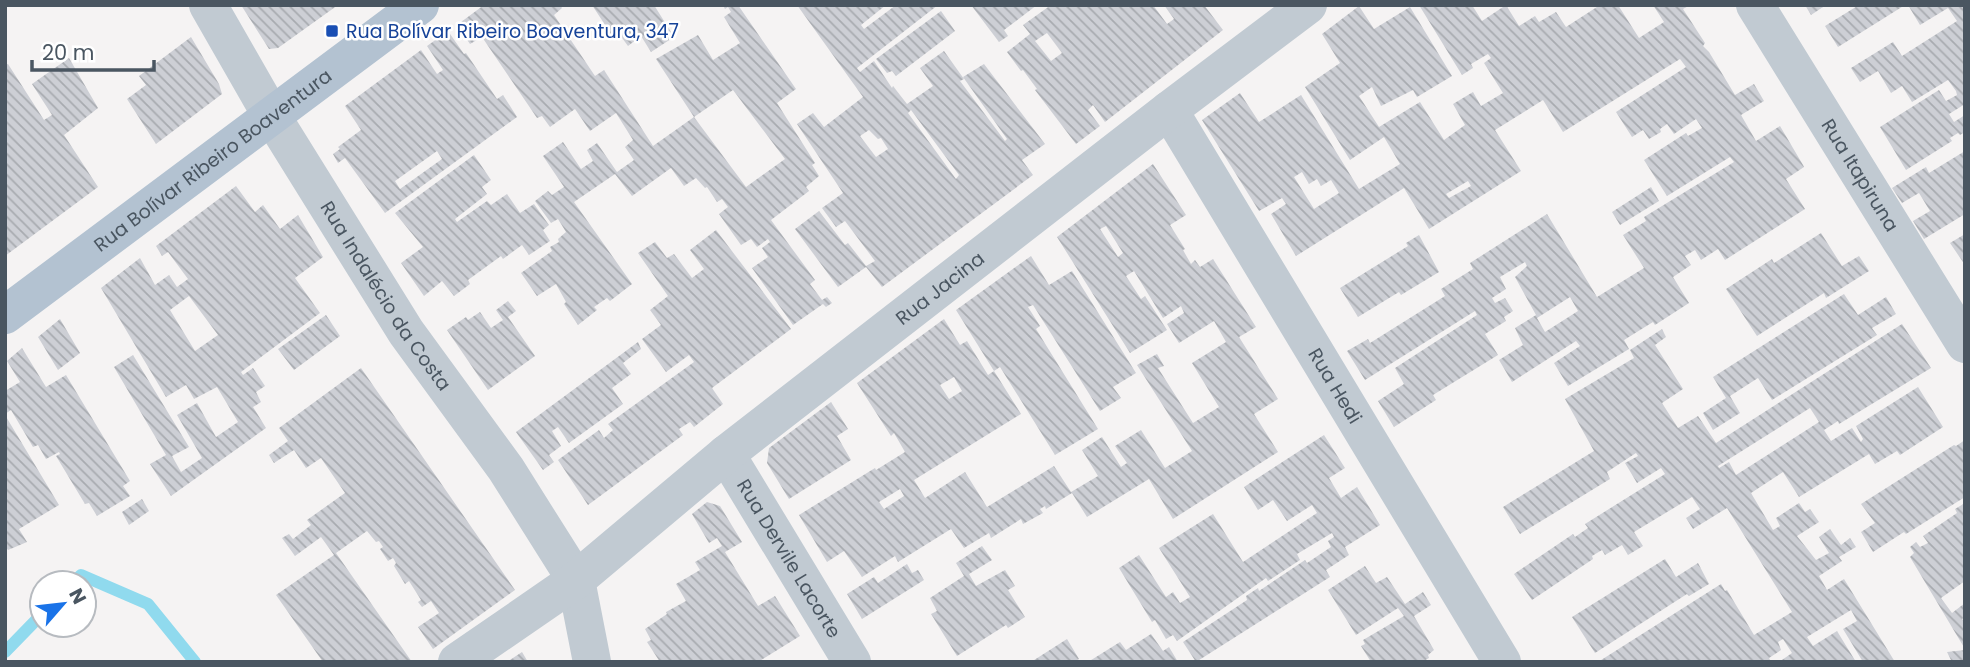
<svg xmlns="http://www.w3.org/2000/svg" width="1970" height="667" font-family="Poppins,sans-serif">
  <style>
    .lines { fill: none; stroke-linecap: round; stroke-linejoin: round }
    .stream { stroke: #90daee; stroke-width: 12 }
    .building { fill: url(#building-back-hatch); fill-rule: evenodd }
    .minor { stroke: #c1cad2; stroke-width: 38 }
    .major { stroke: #b3c2d1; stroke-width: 38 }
    .transit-dot { fill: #1a4fb4; stroke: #fff; stroke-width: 2.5 }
    .labels { text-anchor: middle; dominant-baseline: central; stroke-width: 5; stroke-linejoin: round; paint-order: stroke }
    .transit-label { font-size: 19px; fill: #164399; stroke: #fff; text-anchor: start }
    .street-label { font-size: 19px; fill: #4a5661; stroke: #fff }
  </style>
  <defs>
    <pattern id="building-back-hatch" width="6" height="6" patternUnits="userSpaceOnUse" patternTransform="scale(1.75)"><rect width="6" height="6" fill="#cdcfd5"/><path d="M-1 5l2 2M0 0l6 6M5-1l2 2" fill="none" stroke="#a8abb0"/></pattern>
  </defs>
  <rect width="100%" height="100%" fill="#f5f3f3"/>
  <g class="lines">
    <!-- stream -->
    <path class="stream" d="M73 583 81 575 148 604 195 662
      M5 652 42 614"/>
  </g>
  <!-- building -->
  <path class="building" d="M241 5H338L278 48 269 49Z
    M484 5H560L562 8 554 15 595 76 604 70 653 146 694 117 746 187 785 159 733 90 694 117 656 59 698 35 713 60 740 43 724 17 731 12 728 7 725 9 723 5H738L796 89 777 103 815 163 812 165 819 176 806 187 809 191 771 220 815 280 810 284 822 300 827 297 832 303 826 307 823 304 793 325 752 268 768 257 762 248 770 242 768 239 757 247 751 239 741 245 719 214 728 207 722 199 717 202 707 187 705 188 696 178 684 186 671 168 632 196 615 174 574 202 632 284 610 301 607 298 594 307 597 310 578 325 564 304 566 302 556 284 537 296 521 273 552 251 550 247 559 242 558 239 566 232 558 219 551 223 535 201 548 191 552 195 564 187 543 156 563 142 581 169 593 161 587 150 597 143 617 172 634 160 625 147 633 140 616 113 590 131 575 109 550 127 542 116 537 118 482 37 470 44 457 25Z
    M592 5H654L674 37 651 52 641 36 628 46 617 31 611 34Z
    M797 5H886L861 25 864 29 896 5H938L857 68 860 72 874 61 892 88 893 86 907 104 933 86 920 68 944 51 964 79 960 81 1005 141 1007 139 963 77 984 64 1045 144 1022 160 1033 175 882 287 866 267 838 287 795 229 819 211 845 245 848 243 866 266 875 261 845 221 836 227 822 208 843 193 797 124 813 113 824 127 863 97ZM911 110 959 175 956 179 908 113ZM869 130 878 139 881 138 888 149 876 157 860 136Z
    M971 5H1037L1004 30 1008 36 999 42Z
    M1051 5H1153L1167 24 1174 19 1164 5H1204L1223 30 1105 122 1093 105 1088 110 1100 126 1076 144 1035 90 1037 89 1023 70 1021 71 1007 52 1030 34 1023 25ZM1047 33 1062 53 1051 61 1035 41Z
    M1419 5H1472L1482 21 1506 5 1519 26 1535 16 1539 22 1556 12 1566 27 1600 5H1618L1639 38 1664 22 1653 5H1690L1683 9 1705 43 1703 46 1709 52 1735 95 1754 84 1764 101 1741 115 1756 141 1780 126 1803 165 1804 167 1786 179 1805 209 1725 260 1718 249 1701 260 1695 250 1685 256 1691 265 1673 277 1689 303 1655 325 1653 322 1624 340 1629 349 1568 386 1554 363 1580 346 1576 341 1512 382 1499 360 1523 345 1515 328 1536 315 1515 277 1527 266 1525 262 1500 277 1506 289 1492 298 1495 303 1505 298 1513 311 1504 317 1506 321 1485 334 1498 355 1433 395 1436 400 1394 427 1378 401 1404 384 1395 368 1477 315 1475 311 1365 380 1347 351 1368 339 1370 343 1445 296 1441 289 1473 269 1470 263 1547 214 1597 297 1644 268 1623 235 1646 221 1644 217 1734 162 1730 157 1667 196 1644 160 1686 133 1688 136 1702 128 1696 119 1674 134 1667 124 1660 129 1661 132 1649 139 1643 130 1632 137 1616 112 1686 67 1680 59 1563 132 1543 100 1495 130 1521 171 1429 229 1404 188 1296 256 1271 214 1286 204 1282 198 1259 211 1202 120 1240 93 1259 122 1301 95 1359 189 1400 164 1384 137 1350 160 1305 87 1340 63 1322 34 1359 6 1374 29 1410 7 1452 76 1417 97 1413 90 1381 106 1372 87 1359 96 1379 127 1420 102 1444 140 1465 125 1453 104 1473 92 1481 106 1503 93 1484 63 1491 58 1488 54 1471 64 1473 68 1462 75ZM1302 172 1309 184 1317 179 1321 186 1331 180 1339 193 1314 209 1294 177ZM1468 181 1471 186 1449 198 1446 194ZM1570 297 1578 311 1545 332 1537 318Z
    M1805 5H1826L1811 15Z
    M1859 5H1905L1838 47 1825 26Z
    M1908 5H1965V104L1949 114 1954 122 1965 115V132L1960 135 1958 133 1950 138 1952 141 1906 170 1880 127 1939 90 1946 101 1957 95 1956 91 1948 80 1912 102 1902 86 1891 93 1878 71 1860 82 1851 68 1893 42 1902 56 1957 21 1948 8 1920 25Z
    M941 11 955 31 896 76 892 71 887 73 876 59Z
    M448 31 464 54 466 53 497 99 503 95 517 117 385 213 345 158 338 163 333 154 340 149 338 147 361 130 345 106 421 50 437 74 443 70 427 46ZM437 151 442 159 400 189 395 181Z
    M191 37 219 84 222 94 156 144 127 99 146 85 139 76Z
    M69 58 98 108 64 135 98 187 5 256V65L8 64 44 120 52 115 32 84Z
    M1965 151V214L1924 239 1913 221 1930 211 1919 193 1902 203 1892 188 1926 167 1929 173Z
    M474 155 491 180 482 187 487 194 455 219 457 222 487 201 491 205 507 194 520 213 534 204 549 225 543 230 550 241 529 255 522 245 503 259 501 256 468 280 470 284 454 296 442 281 424 296 401 263 423 247 395 213Z
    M1153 164 1186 215 1170 225 1185 249 1183 250 1191 264 1195 260 1200 267 1213 259 1256 327 1239 337 1278 399 1254 414 1278 452 1173 519 1149 479 1087 517 1072 493 1046 509 1045 506 1040 509 1043 513 1023 524 1021 519 991 538 989 533 964 548 951 529 898 562 895 556 862 577 844 551 827 562 799 515 875 468 876 470 905 452 894 433 891 436 857 383 944 319 960 345 967 341 988 375 994 371 1021 414 914 480 925 498 965 472 987 507 1054 466 1071 492 1098 476 1082 450 1102 437 1121 467 1127 463 1115 446 1141 430 1165 468 1192 451 1137 365 1157 354 1164 366 1158 368 1193 423 1219 407 1192 363 1226 342 1214 321 1179 343 1167 324 1184 313 1181 306 1163 318 1134 271 1126 276 1141 299 1145 296 1167 330 1130 353 1057 237ZM1106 226 1123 253 1118 257 1100 229ZM954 377 962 391 949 399 940 385ZM900 489 904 496 884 509 879 502Z
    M236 186 255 212 263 205 280 229 298 215 323 257 295 278 320 313 241 372 243 375 253 368 265 386 256 392 261 402 253 407 266 428 171 496 150 464 166 455 114 367 133 355 189 447 172 456 181 472 202 458 177 415 197 403 216 437 238 422 217 387 194 399 186 385 166 397 101 288 140 258 155 285 169 275 177 287 188 279 168 252 162 256 156 246ZM189 296 218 335 195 351 170 310Z
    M1651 187 1659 201 1620 225 1612 212Z
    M716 230 791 329 712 388 723 404 694 427 690 422 679 429 683 435 588 505 558 460 599 430 604 438 613 430 608 424 694 362 689 355 666 372 642 339 661 325 650 310 668 296 638 253 655 242 667 258 674 254 692 278 704 269 690 250Z
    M1821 233 1842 266 1859 256 1869 271 1826 298 1824 293 1757 336 1726 289 1772 259 1774 263Z
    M1965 234V265L1950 243Z
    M1419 235 1439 272 1401 295 1399 292 1358 317 1340 288 1408 246 1406 243Z
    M1031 256 1049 285 1072 271 1136 373 1113 387 1121 398 1100 411 1033 305 1028 307 1040 326 1036 329 1098 429 1055 455 1000 367 994 371 956 310Z
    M1844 294 1858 315 1886 297 1896 314 1872 328 1877 335 1772 400 1758 378 1730 396 1740 413 1713 430 1703 413 1726 398 1713 377Z
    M508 301 516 311 508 317 535 356 488 390 447 330 466 317 468 320 480 312 491 328 503 320 496 310Z
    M326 315 340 336 294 370 278 349Z
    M60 319 80 353 58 370 38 337Z
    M1902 324 1931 368 1839 424 1838 421 1824 430 1831 441 1852 428 1861 442 1863 439 1856 426 1918 387 1943 427 1900 455 1897 451 1875 464 1869 454 1799 497 1783 472 1751 493 1773 530 1780 526 1776 518 1799 503 1805 512 1810 509 1819 522 1797 536 1816 560 1829 553 1819 537 1830 529 1841 545 1850 538 1856 547 1839 557 1842 561 1819 576 1827 590 1844 579 1895 662H1863L1843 629 1857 621 1851 610 1807 637 1813 646 1837 631 1856 662H1779L1792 653 1783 639 1778 642 1781 650 1769 658 1771 662H1598L1721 584 1725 591 1727 590 1754 635 1792 612 1727 508 1693 529 1686 518 1700 509 1692 497 1634 532 1643 546 1628 555 1622 545 1605 555 1602 550 1592 556 1593 559 1532 600 1514 574 1573 534 1575 537 1588 528 1585 524 1665 474 1661 468 1637 483 1625 463 1638 456 1636 453 1607 472 1610 479 1520 534 1503 507 1594 451 1565 399 1634 358 1630 350 1662 329 1666 337 1655 345 1683 389 1662 403 1678 428 1698 416 1716 443ZM1810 408 1819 422 1736 475 1729 462 1719 468 1718 466Z
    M638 342 641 349 623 363 631 374 612 388 623 404 569 443 558 427 552 431 561 446 549 455 554 462 543 470 516 432Z
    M22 348 46 387 66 375 130 481 123 486 130 496 97 516 89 503 85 504 56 456 60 454 59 452 46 459 38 445 33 447 11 410 5 414V391L20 382 7 361Z
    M361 368 515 590 433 649 418 627 439 613 431 601 422 607 418 602 421 600 409 581 405 584 394 566 396 563 393 558 388 561 380 549 383 547 379 541 376 542 367 531 336 553 412 662H323L276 595 334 555 321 537 295 556 282 538 289 534 293 539 311 525 307 520 345 493 321 458 306 468 294 450 274 463 269 455 288 441 279 428Z
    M831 402 848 429 837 436 851 460 789 499 767 463 769 448Z
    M5 415 59 505 19 529 27 542 8 550 5 546Z
    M1324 435 1345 468 1329 478 1341 498 1357 487 1380 525 1345 547 1349 555 1326 570 1330 577 1196 662 1183 642 1247 600 1246 596 1258 588 1259 591 1305 560 1307 563 1331 547 1328 541 1334 537 1332 533 1297 554 1300 560 1268 581 1266 578 1177 641 1173 635 1166 639 1155 620 1152 622 1119 568 1139 555 1166 597 1173 592 1180 603 1190 597 1159 548 1213 514 1243 562 1317 513 1312 505 1287 521 1273 500 1258 510 1244 487Z
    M1965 440V497L1906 534 1904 532 1873 552 1861 532 1875 523 1861 504 1954 445 1956 446Z
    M142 499 149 511 129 525 122 512Z
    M707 502 720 506 742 542 725 552 758 606 775 596 800 636 758 662H660L647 642 651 640 645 629 667 614 666 612 686 601 676 584 700 570 695 562 722 546 717 538 709 543 692 514Z
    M1965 503V581L1941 598 1952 613 1965 603V617L1962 619 1965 623V649L1910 557 1914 553 1910 547 1916 542 1920 547 1928 543 1923 536 1957 513 1955 509Z
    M982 546 992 560 969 574 976 586 1005 570 1015 586 1008 590 1025 617 1008 628 1006 625 957 656 931 614 937 611 930 598 964 576 956 563Z
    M1665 559 1676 577 1698 563 1709 584 1689 596 1687 594 1595 653 1572 617Z
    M907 564 912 573 918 570 924 580 862 619 847 594 874 577 878 583Z
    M1365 566 1376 583 1387 577 1405 604 1423 592 1431 605 1414 616 1434 650 1428 655 1429 658 1422 662H1371L1361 646 1365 644 1363 640 1404 616 1398 608 1356 635 1328 590Z
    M1151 634 1163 651 1169 647 1178 662H1088L1120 642 1126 650Z
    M1067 639 1079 659 1074 662H1031Z
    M1965 650V662H1952L1947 652Z
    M522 652 528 662H507Z"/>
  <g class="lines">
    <!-- minor -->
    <g class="minor">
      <path id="s1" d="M208 5 271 115 406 332 506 469 576 580 592 662"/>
      <path id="s2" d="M1755 5 1965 344"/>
      <path id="s3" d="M1169 110 1502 662"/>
      <path id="s4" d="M726 454 852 662"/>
      <path id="s5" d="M457 662 576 580 726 454 1169 110 1308 5"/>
    </g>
    <!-- major -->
    <path class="major" id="s6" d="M5 315 420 5"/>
  </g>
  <!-- markers -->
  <rect class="transit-dot" x="325" y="24" width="14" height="14" rx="3.5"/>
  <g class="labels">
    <!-- transit labels -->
    <g class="transit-label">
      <text x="346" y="31">Rua Bolívar Ribeiro Boaventura, 347</text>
    </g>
    <!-- street labels -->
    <g class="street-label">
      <text stroke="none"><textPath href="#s6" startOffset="259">Rua Bolívar Ribeiro Boaventura</textPath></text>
      <text stroke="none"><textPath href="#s2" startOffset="200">Rua Itapiruna</textPath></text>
      <text stroke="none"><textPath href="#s5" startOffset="611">Rua Jacina</textPath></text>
      <text stroke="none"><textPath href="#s1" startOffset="341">Rua Indalécio da Costa</textPath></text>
      <text stroke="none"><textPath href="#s3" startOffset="322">Rua Hedi</textPath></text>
      <text stroke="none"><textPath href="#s4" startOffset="122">Rua Dervile Lacorte</textPath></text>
    </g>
  </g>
  <!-- border -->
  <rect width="1970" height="667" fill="none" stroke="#4a5661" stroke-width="14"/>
  <!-- north arrow -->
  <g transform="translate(63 604) rotate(62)"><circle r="33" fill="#ffffff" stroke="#b7bbc0" stroke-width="2"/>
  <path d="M0-5L12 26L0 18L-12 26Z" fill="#1a73e8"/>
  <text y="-10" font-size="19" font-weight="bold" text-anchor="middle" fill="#4a5661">N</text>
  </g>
  <!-- scale -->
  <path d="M32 60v10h122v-10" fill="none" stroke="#4a5661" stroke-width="3.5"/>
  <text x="42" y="60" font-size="21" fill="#4a5661" stroke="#ffffff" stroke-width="5" paint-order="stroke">20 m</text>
</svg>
